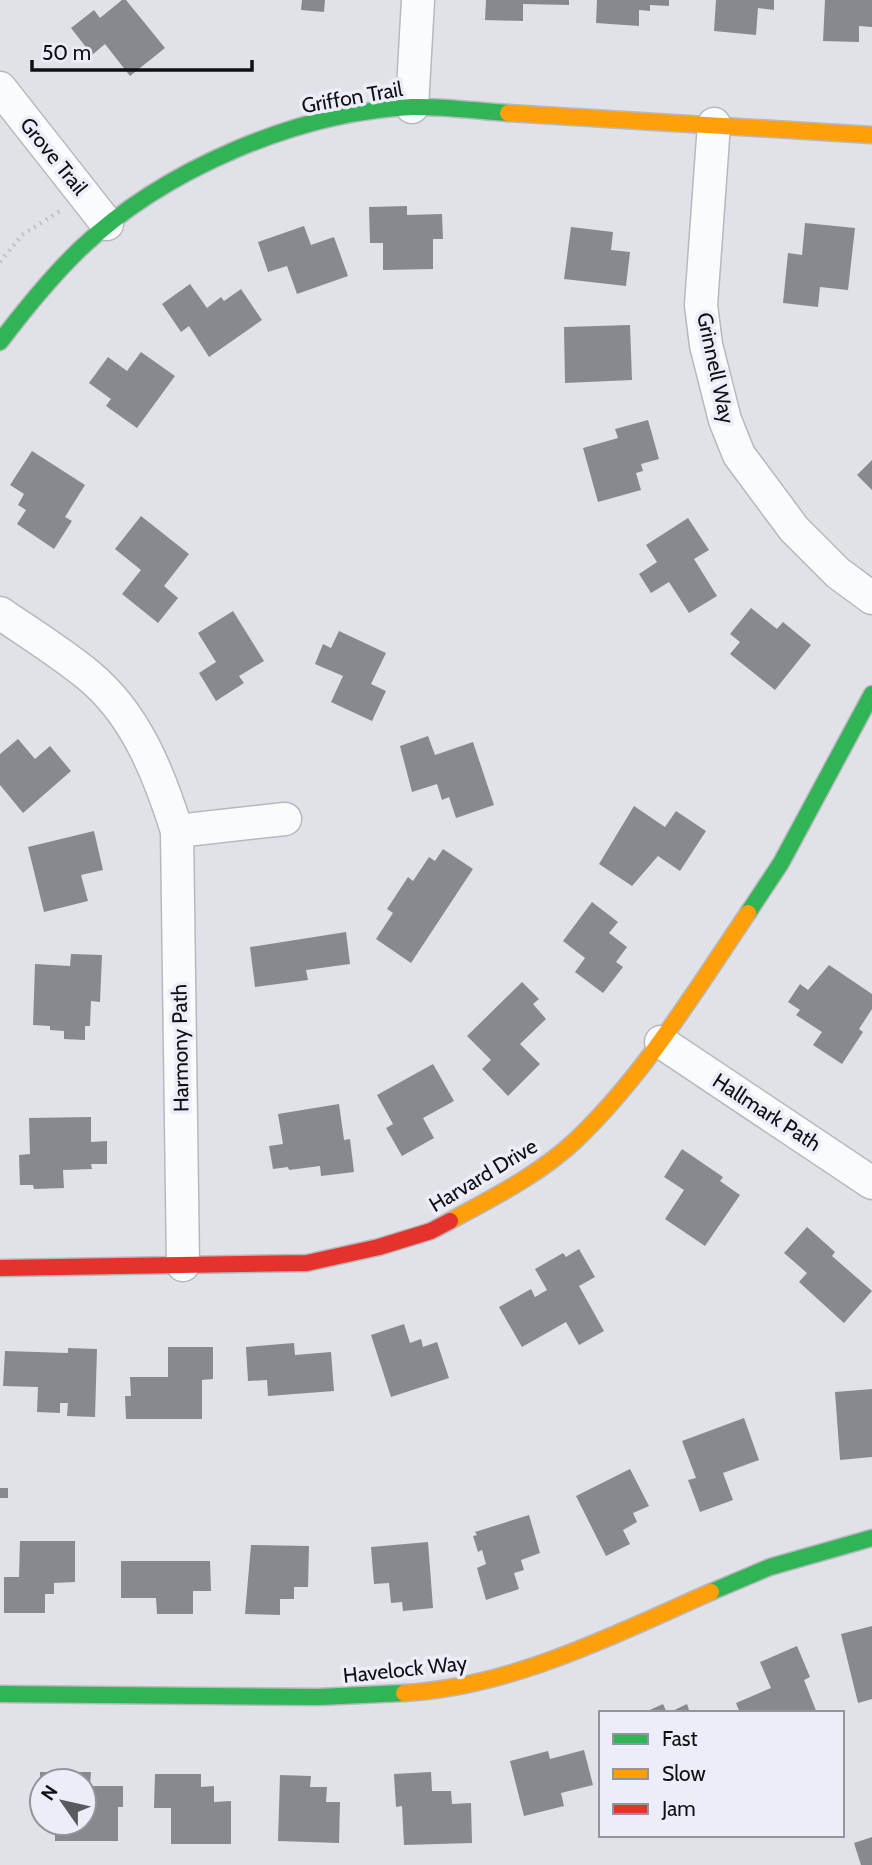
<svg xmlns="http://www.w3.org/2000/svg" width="872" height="1865" font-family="Cabin,sans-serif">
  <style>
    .building { fill: #88898e }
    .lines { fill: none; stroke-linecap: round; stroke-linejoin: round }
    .street-casing { stroke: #b7b8bd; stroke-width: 35 }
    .fast-casing { stroke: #b7b8bd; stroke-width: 19 }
    .slow-casing { stroke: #b7b8bd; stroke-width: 19 }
    .jam-casing { stroke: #b7b8bd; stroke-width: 19 }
    .path { stroke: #c2c3c5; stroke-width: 4.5; stroke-dasharray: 2 5; stroke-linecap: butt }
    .street { stroke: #fafbfc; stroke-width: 32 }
    .fast { stroke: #30b455; stroke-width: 16 }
    .slow { stroke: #ff9f0a; stroke-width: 16 }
    .jam { stroke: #e5322d; stroke-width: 16 }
    .labels { text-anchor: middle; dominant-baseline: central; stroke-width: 7; stroke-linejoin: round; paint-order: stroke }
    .street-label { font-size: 21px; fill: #0f1013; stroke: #ebeef9 }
  </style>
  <rect width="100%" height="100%" fill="#e1e2e8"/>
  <!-- building -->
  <path class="building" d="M122 0H126L165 48 130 76 105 44 92 55 71 28 94 10 100 18Z
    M302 0H325L324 12 301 10Z
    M486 0H569V5L523 4V21L485 20Z
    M597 0H669V6L650 5V11L639 10V26L596 23Z
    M716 0H774V10L758 8 756 35 714 31Z
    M825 0H872V27L859 26V42L823 41Z
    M407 206V215L442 214 443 239H433V269L383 270V243H370L369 207Z
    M805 223 855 228 848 290 820 287 818 307 783 303 788 253 802 255Z
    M304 226 311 245 334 237 348 276 297 294 287 266 268 272 258 242Z
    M571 227 613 232 611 250 630 252 626 286 564 279Z
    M190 284 207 308 221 297 224 301 241 289 262 320 209 357 189 326 181 332 162 304Z
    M630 325 632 380 565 383 564 327Z
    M141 352 175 376 137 428 106 406 111 399 89 383 108 357 127 371Z
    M648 420 659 459 641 464 643 471 636 473 641 490 598 502 583 448 618 438 615 429Z
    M32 451 85 485 65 517 72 521 54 549 17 524 26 510 18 505 24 494 10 485Z
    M872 460V490L857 475Z
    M141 516 189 554 164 586 178 598 158 623 122 594 141 570 115 549Z
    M688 518 709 550 694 559 717 596 689 613 669 582 651 593 639 574 657 562 646 545Z
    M751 608 777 629 783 622 811 645 775 690 730 654 740 642 730 634Z
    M233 611 264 661 239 676 244 683 216 701 199 673 216 662 198 633Z
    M339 631 386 653 371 684 386 691 372 721 331 702 343 676 315 664 323 644 331 648Z
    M428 736 435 755 473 742 494 805 456 818 449 797 442 800 437 784 412 792 400 746Z
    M18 739 35 759 50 746 71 771 23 813 0 785V754Z
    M634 806 665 827 676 811 706 831 680 871 658 856 632 886 599 864Z
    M94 831 103 870 81 875 88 901 44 912 28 847Z
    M443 849 473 869 411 963 376 939 393 913 387 909 408 877 413 881 429 857 435 861Z
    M592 902 618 922 609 933 627 947 616 962 623 967 603 993 575 972 585 958 563 941Z
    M346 932 350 964 306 970 308 980 255 987 250 947Z
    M71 954 102 955 100 1002 91 1001 90 1026H85V1040L64 1039V1031L50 1030V1026L33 1025 35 964 70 966Z
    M829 965 872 994V1009L859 1029 863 1032 842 1064 813 1045 822 1032 796 1015 800 1010 788 1002 800 984 808 990Z
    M522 982 539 999 533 1004 546 1019 520 1044 540 1064 508 1096 482 1069 491 1060 467 1036Z
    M433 1064 454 1101 423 1118 434 1138 402 1156 386 1128 393 1124 377 1095Z
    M339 1104 344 1140 350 1139 354 1172 321 1176 320 1166 289 1170 288 1167 273 1169 269 1146 283 1144 278 1114Z
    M91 1117V1142L107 1141V1164H91L92 1169 63 1170 64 1188 34 1189 33 1185H20L19 1155 30 1154 29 1118Z
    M682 1149 723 1177 720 1181 740 1195 705 1246 665 1219 684 1190 664 1177Z
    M807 1227 835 1252 832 1256 872 1291 844 1323 799 1282 807 1273 784 1253Z
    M579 1249 595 1277 579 1286 604 1331 579 1345 566 1322 522 1347 499 1307 531 1289 535 1297 547 1290 535 1269 563 1253 566 1257Z
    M404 1324 410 1343 421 1339 423 1347 437 1342 449 1378 391 1397 371 1335Z
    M294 1343 295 1355 331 1352 334 1391 268 1396 267 1380 248 1381 246 1347Z
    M168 1347H213V1379L202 1380V1419H126L125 1396H131L130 1377H168Z
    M68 1348 97 1349 95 1417 67 1416 68 1403H60V1413L37 1412 38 1387 3 1386 5 1351 68 1353Z
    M872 1389V1457L840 1460 835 1392Z
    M744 1418 759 1460 723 1473 733 1500 700 1512 688 1480 696 1478 682 1441Z
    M630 1469 649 1506 633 1513 637 1522 623 1530 630 1544 606 1556 576 1496Z
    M0 1488H8V1498H0Z
    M529 1515 540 1553 521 1560 524 1570 514 1573 519 1589 486 1600 477 1568 486 1564 482 1550 478 1552 473 1536 477 1535 475 1532Z
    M20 1541H75V1582L54 1583V1594H45V1613H4V1577H19Z
    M428 1542 433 1608 403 1611 402 1602 391 1603 389 1583 374 1584 371 1547Z
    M251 1545 309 1546 308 1587H294V1599H280V1615L245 1614Z
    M121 1561H210L211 1591H193V1614H157L156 1598H121Z
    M872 1626V1699L858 1703 841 1634Z
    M797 1646 810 1677 804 1680 817 1713H740L736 1703 771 1688 760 1662Z
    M663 1704 667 1713H643Z
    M687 1704 690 1713H668Z
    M584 1750 593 1785 561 1793 564 1806 524 1816 510 1761 548 1751 550 1759Z
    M40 1772H91L90 1786H123V1807H118V1841H55V1823H84V1781H40Z
    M431 1772 432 1791H451L452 1804 471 1803 472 1843 404 1845 402 1806 396 1807 394 1774Z
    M155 1774H201V1787L214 1786V1802L231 1801V1844H171V1808H154Z
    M280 1775 311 1776 310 1787H327L326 1802H340L339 1843 278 1841Z
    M872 1837V1865H861L854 1843Z"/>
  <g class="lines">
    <defs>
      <path id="street" d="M0 88 107 224
        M412 107 418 0
        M714 124 701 305 706 345 725 420 739 455 794 529 838 573 872 598
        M0 613C29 633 60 652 88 675 136 714 159 774 177 831L183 1265
        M177 831 285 819
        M661 1042 872 1183"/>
      <path id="fast" d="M0 342C25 309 50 278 80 249 163 170 297 112 412 107 443 106 476 111 508 113
        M748 913 781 863 872 694
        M711 1592 770 1567 872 1538
        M0 1694 319 1697 404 1693"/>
      <path id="slow" d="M508 113 872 135
        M450 1221C494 1197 540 1174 576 1140 645 1074 695 991 748 913
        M404 1693C512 1687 613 1635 711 1592"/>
      <path id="jam" d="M0 1268 307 1263 379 1247 431 1231 450 1221"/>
    </defs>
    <!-- street casing -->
    <use href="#street" class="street-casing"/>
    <!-- fast casing -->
    <use href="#fast" class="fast-casing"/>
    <!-- slow casing -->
    <use href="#slow" class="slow-casing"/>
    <!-- jam casing -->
    <use href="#jam" class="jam-casing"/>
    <!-- path -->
    <path class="path" d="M0 262 22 235 60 211"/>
    <!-- street -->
    <use href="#street" class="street"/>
    <!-- fast -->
    <use href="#fast" class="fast"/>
    <!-- slow -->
    <use href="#slow" class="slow"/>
    <!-- jam -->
    <use href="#jam" class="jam"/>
  </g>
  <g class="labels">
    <!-- street labels -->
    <g class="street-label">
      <text transform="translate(352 97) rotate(-10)">Griffon Trail</text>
      <text transform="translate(54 156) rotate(51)">Grove Trail</text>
      <text transform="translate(716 368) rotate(78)">Grinnell Way</text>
      <text transform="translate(180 1048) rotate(-91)">Harmony Path</text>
      <text transform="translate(767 1112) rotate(33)">Hallmark Path</text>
      <text transform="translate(483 1175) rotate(-31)">Harvard Drive</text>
      <text transform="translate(405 1669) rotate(-6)">Havelock Way</text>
    </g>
  </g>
  <!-- legend -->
  <rect x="599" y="1711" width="245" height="126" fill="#ebeef9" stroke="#93959d" stroke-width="2"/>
  <rect x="613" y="1734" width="35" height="10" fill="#30b455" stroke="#93959d" stroke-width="2"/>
  <text x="662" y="1746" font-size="21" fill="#0f1013">Fast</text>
  <rect x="613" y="1769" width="35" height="10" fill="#ff9f0a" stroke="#93959d" stroke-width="2"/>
  <text x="662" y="1781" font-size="21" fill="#0f1013">Slow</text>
  <rect x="613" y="1804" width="35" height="10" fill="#e5322d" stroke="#93959d" stroke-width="2"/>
  <text x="662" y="1816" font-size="21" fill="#0f1013">Jam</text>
  <!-- north arrow -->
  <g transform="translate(63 1802) rotate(304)"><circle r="33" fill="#ebeef9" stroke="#93959d" stroke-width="2"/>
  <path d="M0-5L12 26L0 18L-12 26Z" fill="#585a5e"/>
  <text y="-10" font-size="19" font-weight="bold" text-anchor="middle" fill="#0f1013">N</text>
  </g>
  <!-- scale -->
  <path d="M32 60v10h220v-10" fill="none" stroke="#0f1013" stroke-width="3.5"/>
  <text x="42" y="60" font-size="21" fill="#0f1013" stroke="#ebeef9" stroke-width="5" paint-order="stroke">50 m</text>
</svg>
